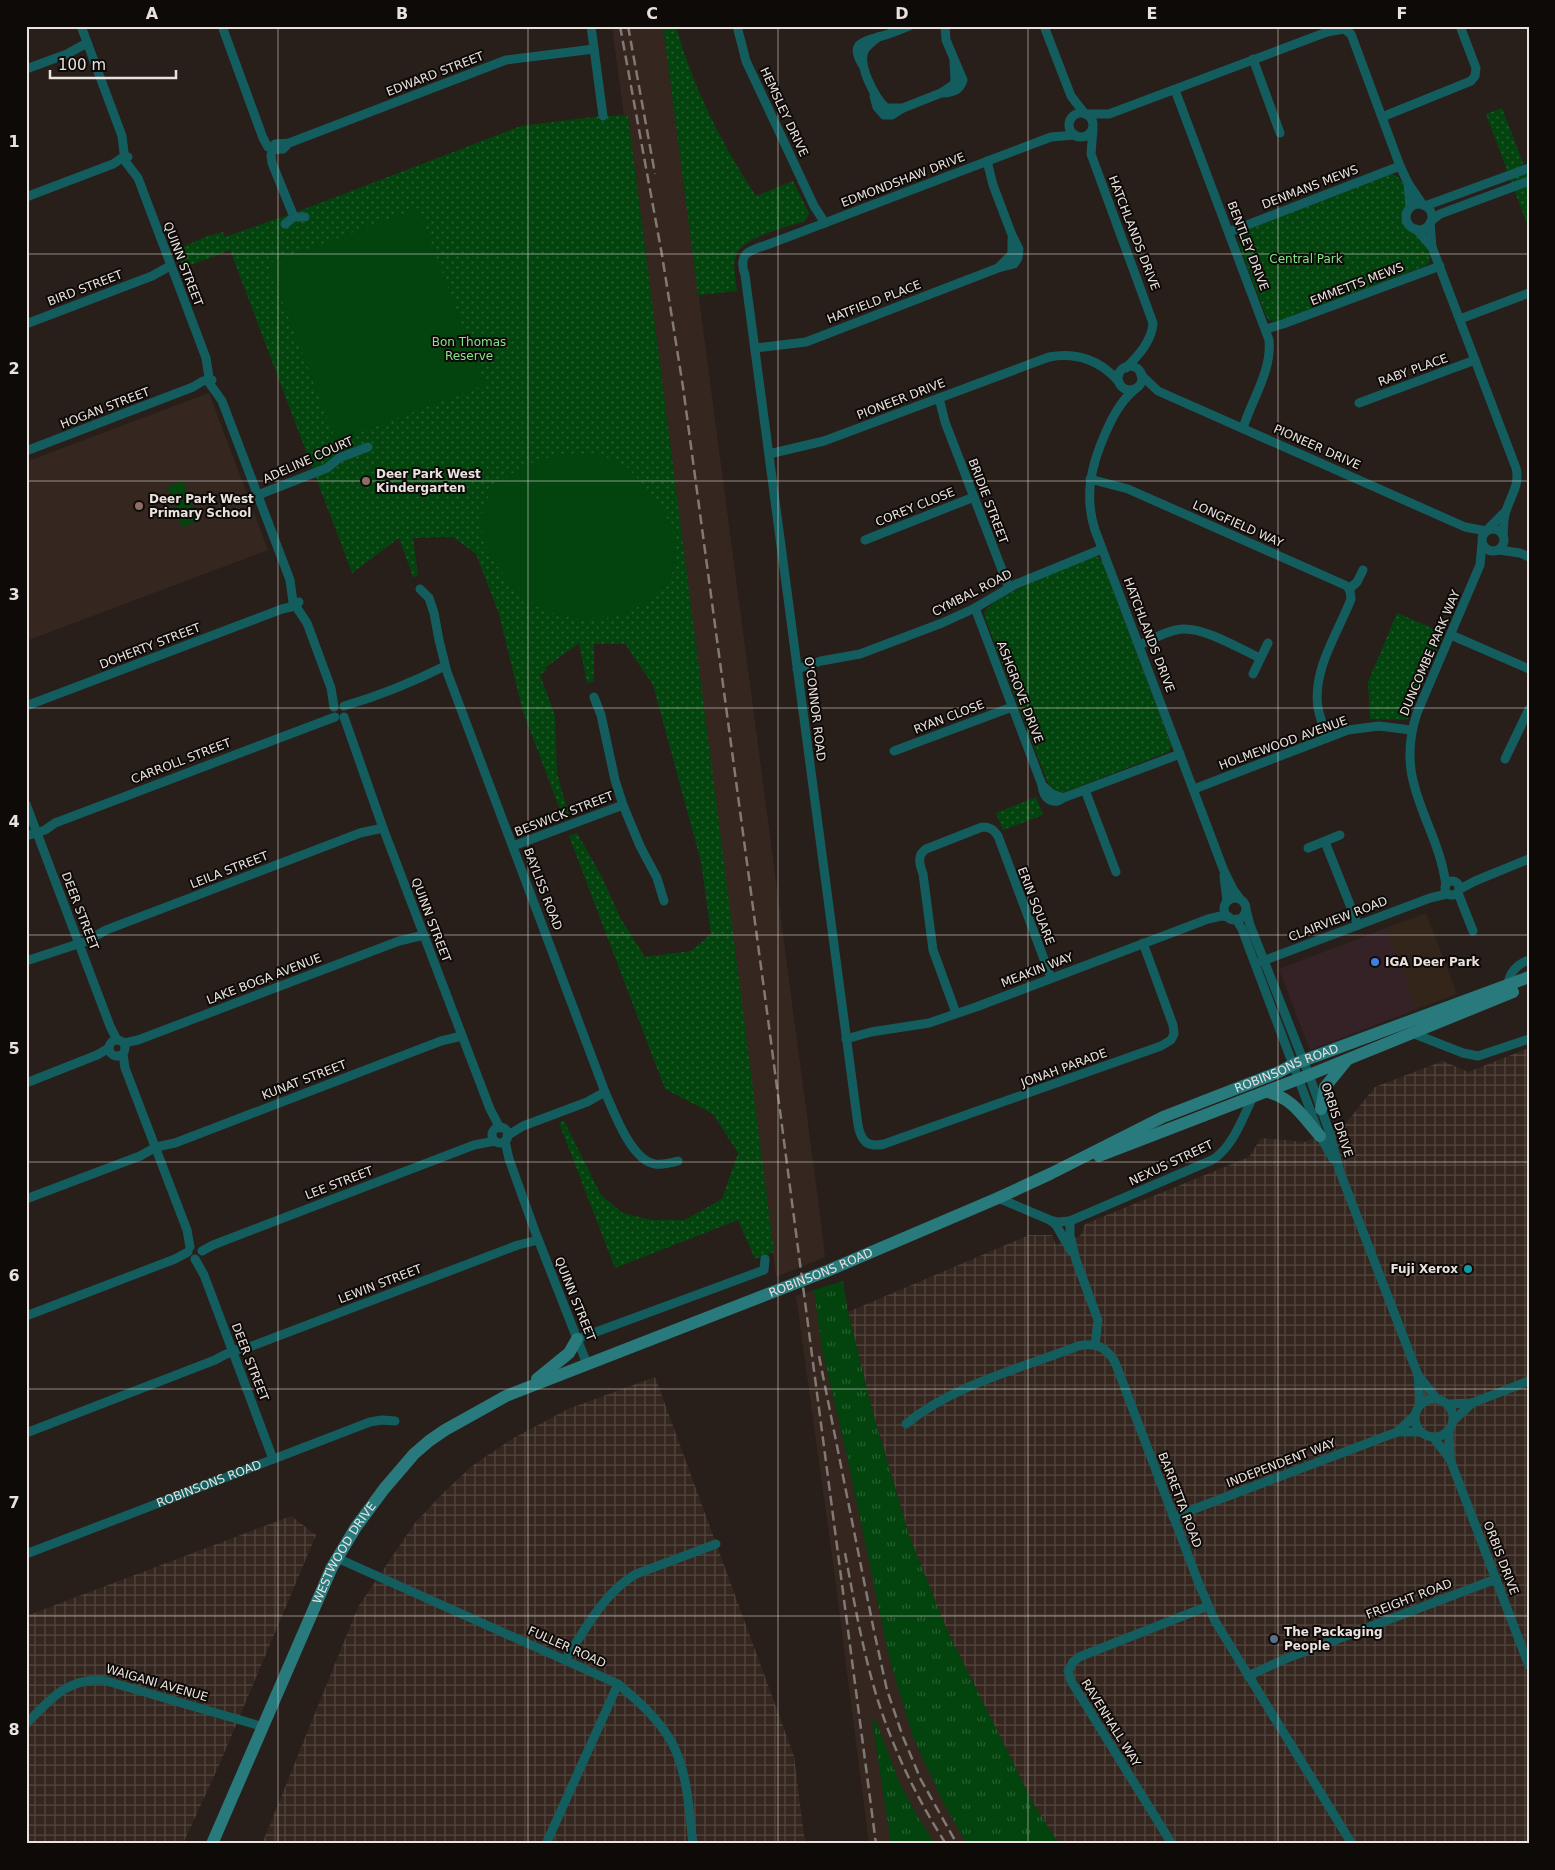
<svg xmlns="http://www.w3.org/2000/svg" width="1555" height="1870" font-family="'DejaVu Sans',sans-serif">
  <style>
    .commercial { fill: #352226 }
    .industrial { fill: url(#industrial-grid) }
    .built { fill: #352720 }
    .medical { fill: #34251a }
    .grass { fill: url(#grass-tufts) }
    .park { fill: url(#park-dots) }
    .pitch { fill: #03440e }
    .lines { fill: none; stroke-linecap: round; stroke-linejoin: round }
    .street { stroke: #145d5f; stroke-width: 9 }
    .secondary { stroke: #297a7d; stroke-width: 12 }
    .rail { stroke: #817975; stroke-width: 2.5; stroke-dasharray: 10 5; stroke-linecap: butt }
    .grid { fill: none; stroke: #e9e2df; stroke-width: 1; stroke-opacity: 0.55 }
    .education-dot { fill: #8d6e63; stroke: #0e0a08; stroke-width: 2 }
    .shop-dot { fill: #3f7fe0; stroke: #0e0a08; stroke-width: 2 }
    .culture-dot { fill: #0f9aa8; stroke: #0e0a08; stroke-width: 2 }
    .service-dot { fill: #5c6f8a; stroke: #0e0a08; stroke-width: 2 }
    .labels { text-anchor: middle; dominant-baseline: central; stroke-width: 4; stroke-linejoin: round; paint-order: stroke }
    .street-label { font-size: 12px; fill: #e9e2df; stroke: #0e0a08 }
    .park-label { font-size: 12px; fill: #83e487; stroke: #0e0a08 }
    .poi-label { font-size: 12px; font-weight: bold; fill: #e9e2df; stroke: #0e0a08; text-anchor: start }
    .neatline { fill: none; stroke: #e9e2df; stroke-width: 2 }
    .grid-label { font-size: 16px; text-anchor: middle; font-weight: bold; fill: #e9e2df }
  </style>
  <defs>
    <pattern id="industrial-grid" width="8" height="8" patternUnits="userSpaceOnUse" patternTransform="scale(1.25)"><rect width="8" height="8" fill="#352720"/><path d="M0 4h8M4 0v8" fill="none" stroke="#524640"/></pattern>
    <pattern id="grass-tufts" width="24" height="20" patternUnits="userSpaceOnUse" patternTransform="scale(1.25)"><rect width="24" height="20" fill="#03440e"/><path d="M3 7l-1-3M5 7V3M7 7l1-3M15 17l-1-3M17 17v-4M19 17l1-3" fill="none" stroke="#285f31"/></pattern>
    <pattern id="park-dots" width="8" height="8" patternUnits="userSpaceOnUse" patternTransform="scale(1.25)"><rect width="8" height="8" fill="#03440e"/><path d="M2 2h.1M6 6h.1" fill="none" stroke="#285f31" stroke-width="1.8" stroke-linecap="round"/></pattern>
  </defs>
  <rect width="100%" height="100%" fill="#281f1b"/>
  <!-- commercial -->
  <path class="commercial" d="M1386 928 1417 1009 1310 1050 1279 969Z"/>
  <!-- industrial -->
  <path class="industrial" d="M1529 1048V1844H1059L1033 1803 947 1630 910 1538 873 1413 848 1312 1029 1235H1052L1056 1245 1080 1236 1085 1224 1249 1157 1261 1138 1304 1142 1342 1128 1375 1087 1443 1061 1468 1072Z
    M655 1377 794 1756 805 1844H262L358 1607 415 1523 444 1492 472 1466 512 1439 568 1409Z
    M291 1516 316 1535 220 1763 183 1844H26V1616Z"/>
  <!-- built -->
  <path class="built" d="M612 26H663L820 1215 825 1257 776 1277 628 115 624 116Z
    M209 393 268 550 26 641V462Z
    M814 1290 822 1349 846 1452 890 1661 913 1737 944 1804 967 1844H935L918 1817 900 1784 875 1719 872 1720 891 1844H869L833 1562 796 1296Z"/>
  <!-- medical -->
  <path class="medical" d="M1426 913 1457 994 1417 1009 1386 928Z"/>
  <!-- grass -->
  <path class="grass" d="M843 1281 848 1312 873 1413 910 1538 947 1630 1033 1803 1059 1844H967L944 1804 913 1737 890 1661 846 1452 822 1349 814 1290Z
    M872 1719H875L900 1784 918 1817 935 1844H891Z"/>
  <!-- park -->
  <path class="park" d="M663 26H676C693 88 721 142 756 196L793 181 809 213 805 221C788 227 742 237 736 255 732 267 736 279 737 291L698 295Z
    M1502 108 1529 179V229L1486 114Z
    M628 115 774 1252 755 1259 738 1220 615 1268 559 1123 564 1121 601 1195 623 1213 651 1220H685L722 1199 738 1153 713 1114 665 1089 569 836 577 833 601 875 621 919 645 957 691 951 711 934 701 862 653 685 625 644H594V681L587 683 579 643 545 668 547 670 540 675 555 716 557 774 570 818 564 820 523 712 499 614 476 554 453 537 413 538 418 576 413 577 399 538 352 573 230 250 183 268 176 250 205 237 223 232 225 237 302 210 521 126 593 117Z
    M1392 174C1404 178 1407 191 1406 203 1406 210 1401 215 1404 222 1409 235 1436 242 1429 263L1425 266 1277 322 1269 320 1266 316 1240 248 1238 237 1240 232Z
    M1094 557H1098L1102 561 1172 747 1168 752 1065 792 1059 793 1049 785 1047 781 985 618 984 613C993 594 1072 566 1094 557Z
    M1397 613 1444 633 1408 719 1405 720 1370 719 1368 682Z
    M1036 797 1043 815 1003 830 996 813Z"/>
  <!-- pitch -->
  <path class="pitch" d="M418 208 485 385 336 441 268 264Z
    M593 453C602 457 616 459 624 465 630 469 635 476 640 481 671 513 696 560 655 596 645 604 634 609 622 614 593 624 549 619 525 598 514 589 504 576 496 564 487 551 481 537 481 522 483 482 525 462 559 455 569 453 582 454 593 453Z
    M183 481 199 521 182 527 167 487Z"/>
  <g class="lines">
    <!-- street -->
    <g class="street">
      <path d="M81 26 122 136 125 161 138 178 206 358 210 384 222 401 290 580 293 602 307 623 331 688 334 707"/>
      <path d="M222 26 263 138 268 147 273 150 283 149 286 146"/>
      <path d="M591 26 603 116"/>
      <path d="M737 26 746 61 814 206 825 223"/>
      <path d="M1044 26 1071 96 1085 114"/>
      <path d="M1345 26 1344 29 1351 34 1400 166 1408 183 1423 205"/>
      <path d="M878 37C874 41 867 45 864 51 858 66 875 98 886 108H903L941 93 953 85 955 81 954 61"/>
      <path d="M1253 59 1280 133"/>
      <path d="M862 64C850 45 862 41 878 37 888 35 899 30 909 26"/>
      <path d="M26 69 67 54 87 43"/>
      <path d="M1175 90 1269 340C1272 371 1252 399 1243 428"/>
      <path d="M944 93C954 92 960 90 963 80L946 40 945 26"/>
      <path d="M874 96 877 107 884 115H892L903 108"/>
      <circle cx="1081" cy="125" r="12"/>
      <path d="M1087 114H1109L1327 32 1344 29"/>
      <path d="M1382 117 1471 81 1475 76 1476 68 1460 26"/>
      <path d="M1093 129 1091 154 1153 323C1152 341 1138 356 1126 368"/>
      <path d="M1075 135 1051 137 772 243C754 250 736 250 745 275L858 1125C861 1141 867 1148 884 1144L1161 1046 1171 1040 1174 1034 1173 1025 1143 943"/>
      <path d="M275 144 289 143 506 60 594 49"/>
      <path d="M275 145 271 155 272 163 294 217"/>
      <path d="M1408 183 1410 207"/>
      <path d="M26 197 113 164 122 158 128 157"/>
      <circle cx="1419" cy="217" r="13"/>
      <path d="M1425 206 1529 168"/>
      <path d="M1431 221 1440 214 1529 181"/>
      <path d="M1430 223 1432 247 1516 468C1520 485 1511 495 1506 511 1503 518 1504 528 1503 535"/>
      <path d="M285 224 294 217H305"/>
      <path d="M1416 229 1432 247"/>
      <path d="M1229 232 1400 166"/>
      <path d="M1000 266 1012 254V239"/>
      <path d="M1460 319 1529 293"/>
      <path d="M26 324 152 276 170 266"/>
      <path d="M1266 329 1283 324 1440 266"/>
      <path d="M755 348 806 342 998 268 1014 264 1018 258 1019 249 1012 235 993 185 987 161"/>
      <circle cx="1130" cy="378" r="12"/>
      <path d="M1141 375 1158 391 1465 527 1486 531"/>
      <path d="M1135 389C1120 402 1113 416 1105 434 1091 466 1084 496 1095 530L1224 871 1233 889 1240 899"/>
      <path d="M939 398 945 422 1009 588"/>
      <path d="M1359 403 1475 360"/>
      <path d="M26 451 193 387 203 381 212 380"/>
      <path d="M769 454 824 441 1049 357C1076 352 1101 360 1119 382"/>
      <path d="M1090 479 1128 489 1347 586 1350 591 1351 599C1338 633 1312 670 1318 708 1320 718 1324 728 1327 738"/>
      <path d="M258 495 327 468 339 458 368 447"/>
      <circle cx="1493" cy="540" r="11"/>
      <path d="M1487 530 1505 512"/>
      <path d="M865 540 974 497"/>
      <path d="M1499 550 1520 553 1529 557"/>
      <path d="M420 589 429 598 434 613 439 640 447 672 605 1092C614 1112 631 1160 655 1164 663 1165 671 1163 678 1161"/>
      <path d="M1349 589 1357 582 1363 570"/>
      <path d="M975 608 1042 785C1043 798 1052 806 1063 798L1180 754"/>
      <path d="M1451 635 1529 669"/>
      <path d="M1139 645C1153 639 1168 630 1183 629 1206 628 1240 649 1260 658"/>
      <path d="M797 669 821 661 860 654 942 623 975 608 1016 584 1102 549"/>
      <path d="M1253 674 1268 643"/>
      <path d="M594 697 601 715 615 780 623 805 640 846 657 878 664 901"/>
      <path d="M26 706 282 609 295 606 299 602"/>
      <path d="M344 706C379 696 413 682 445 666"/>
      <path d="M344 717 383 828 490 1109 500 1128"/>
      <path d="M894 751 1012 707"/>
      <path d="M1505 759 1529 709"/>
      <path d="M1042 785 1052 794 1063 798"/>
      <path d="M1194 789 1348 730 1379 726 1411 730"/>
      <path d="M1085 790 1116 872"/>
      <path d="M26 804 110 1026 117 1040"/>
      <path d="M26 836 45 830 55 823 335 717"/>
      <path d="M1325 842 1358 925"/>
      <path d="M513 846 623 805"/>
      <path d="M1308 848 1340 835"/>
      <path d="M1224 876 1227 901"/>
      <circle cx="1452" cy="888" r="7"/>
      <path d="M1446 885C1437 820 1393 785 1417 713L1480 565 1482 544"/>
      <path d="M1460 889 1475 881 1529 859"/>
      <path d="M1458 893 1473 931"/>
      <circle cx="1235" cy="909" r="11"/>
      <path d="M1246 910 1250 925 1309 1075 1329 1131 1340 1172 1418 1375 1436 1398"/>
      <path d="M1236 919 1242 929 1255 964 1320 1136 1333 1159"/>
      <path d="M26 961 87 941 106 930 360 833 383 828"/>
      <path d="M1260 962 1430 898 1447 894"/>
      <path d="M1509 989C1506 975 1517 964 1529 960"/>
      <path d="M956 1013 933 950 923 874C920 865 916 856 926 849L982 827C990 827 993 829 998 836L1051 978"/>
      <path d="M1412 1033 1463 1053 1478 1056 1529 1039"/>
      <path d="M846 1039 871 1032 929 1023 976 1007 1208 919 1221 916 1229 917"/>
      <circle cx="117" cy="1048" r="8"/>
      <path d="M124 1043 138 1040 399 941 424 935"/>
      <path d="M123 1054 125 1068 187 1230 190 1247"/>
      <path d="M26 1083 97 1055 109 1048"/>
      <circle cx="500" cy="1135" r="8"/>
      <path d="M507 1136 523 1126 587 1102 605 1092"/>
      <path d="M505 1141 509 1159 536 1234 587 1364"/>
      <path d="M998 1198 1050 1220 1058 1222 1070 1221 1212 1160C1233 1147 1242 1119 1253 1097"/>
      <path d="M26 1199 140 1156 156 1147 175 1143 441 1041 462 1036"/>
      <path d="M1051 1221 1056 1225 1071 1251"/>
      <path d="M1070 1221V1236L1076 1260 1098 1320 1095 1345"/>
      <path d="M202 1251 213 1245 474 1145 495 1141"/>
      <path d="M195 1259 204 1275 273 1459"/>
      <path d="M26 1316 175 1259 188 1252"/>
      <path d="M577 1339 764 1270 765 1259"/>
      <path d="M1418 1375 1420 1405"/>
      <circle cx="1434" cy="1418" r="19"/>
      <path d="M1448 1404 1472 1403 1529 1381"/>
      <path d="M1454 1420 1472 1403"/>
      <path d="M906 1424C953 1385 1022 1368 1078 1346 1096 1342 1106 1347 1115 1362L1199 1584 1215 1621 1352 1844"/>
      <path d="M1449 1431 1450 1459"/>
      <path d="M1397 1432 1415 1415"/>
      <path d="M26 1433 215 1360C227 1353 238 1348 252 1346L518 1245 538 1240"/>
      <path d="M1433 1437 1450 1459 1529 1666"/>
      <path d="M1173 1517 1397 1432H1421"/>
      <path id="s1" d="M26 1554 370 1422 382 1420 395 1421"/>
      <path d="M337 1558 618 1684C638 1701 659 1719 672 1743 688 1773 689 1811 693 1844"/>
      <path d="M565 1660C585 1630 604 1592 636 1574L716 1544"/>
      <path d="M1248 1676 1285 1659 1496 1579"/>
      <path d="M26 1724C50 1700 66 1678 103 1680L264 1727"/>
      <path d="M546 1844 618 1684"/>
      <path d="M1172 1844 1071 1681 1068 1671 1073 1662 1079 1657 1208 1606"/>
    </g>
    <!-- secondary -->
    <g class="secondary">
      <path d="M1267 1092C1293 1098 1303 1117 1320 1136"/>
      <path d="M1321 1109 1325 1087 1347 1060"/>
      <path d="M1099 1156 1309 1075 1513 992"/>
      <path d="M537 1379 569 1353 577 1339"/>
      <path id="s2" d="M212 1844 332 1567 356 1527 384 1489 414 1454 429 1441 445 1430 506 1396 827 1271 998 1198 1050 1174 1163 1117 1279 1072 1294 1064 1529 977"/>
    </g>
    <!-- rail -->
    <path class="rail" d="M620 26 662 255 683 387 768 1019 876 1844
      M628 26 655 174
      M819 1356 874 1631 887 1690 903 1737 921 1780 957 1844
      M845 1553C855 1606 864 1659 881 1710 897 1757 919 1802 946 1844"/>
  </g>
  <!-- grid -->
  <path class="grid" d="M278 26V1844M528 26V1844M778 26V1844M1028 26V1844M1278 26V1844M26 254H1529M26 481H1529M26 708H1529M26 935H1529M26 1162H1529M26 1389H1529M26 1616H1529"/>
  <!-- markers -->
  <g class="education-dot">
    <circle cx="366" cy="481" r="5"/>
    <circle cx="139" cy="506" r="5"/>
  </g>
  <circle class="shop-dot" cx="1375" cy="962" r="5"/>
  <circle class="culture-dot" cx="1468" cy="1269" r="5"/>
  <circle class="service-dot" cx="1274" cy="1639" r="5"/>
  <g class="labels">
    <!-- street labels -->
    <g class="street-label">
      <text transform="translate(435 74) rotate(-21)">EDWARD STREET</text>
      <text transform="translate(784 112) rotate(65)">HEMSLEY DRIVE</text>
      <text transform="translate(903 180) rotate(-21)">EDMONDSHAW DRIVE</text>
      <text transform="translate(1310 187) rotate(-21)">DENMANS MEWS</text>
      <text transform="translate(1134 233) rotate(69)">HATCHLANDS DRIVE</text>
      <text transform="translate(1248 246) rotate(69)">BENTLEY DRIVE</text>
      <text transform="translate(183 264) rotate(69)">QUINN STREET</text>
      <text transform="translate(1357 284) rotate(-21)">EMMETTS MEWS</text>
      <text transform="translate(85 288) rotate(-21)">BIRD STREET</text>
      <text transform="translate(874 302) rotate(-21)">HATFIELD PLACE</text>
      <text transform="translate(1413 370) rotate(-20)">RABY PLACE</text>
      <text transform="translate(901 399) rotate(-21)">PIONEER DRIVE</text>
      <text transform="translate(105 408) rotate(-21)">HOGAN STREET</text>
      <text transform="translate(1317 447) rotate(24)">PIONEER DRIVE</text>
      <text transform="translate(308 460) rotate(-24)">ADELINE COURT</text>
      <text transform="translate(988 501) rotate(69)">BRIDIE STREET</text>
      <text transform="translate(915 507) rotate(-22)">COREY CLOSE</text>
      <text transform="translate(1238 524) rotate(24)">LONGFIELD WAY</text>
      <text transform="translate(972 593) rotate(-27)">CYMBAL ROAD</text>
      <text transform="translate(1149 635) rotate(69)">HATCHLANDS DRIVE</text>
      <text transform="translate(150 646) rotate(-21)">DOHERTY STREET</text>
      <text transform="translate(1430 653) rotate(-67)">DUNCOMBE PARK WAY</text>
      <text transform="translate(1020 692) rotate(69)">ASHGROVE DRIVE</text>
      <text transform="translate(815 709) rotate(83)">O'CONNOR ROAD</text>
      <text transform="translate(949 717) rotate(-21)">RYAN CLOSE</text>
      <text transform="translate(1283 743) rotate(-20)">HOLMEWOOD AVENUE</text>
      <text transform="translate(181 761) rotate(-21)">CARROLL STREET</text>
      <text transform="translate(564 814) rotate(-21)">BESWICK STREET</text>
      <text transform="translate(229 870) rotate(-21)">LEILA STREET</text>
      <text transform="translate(543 889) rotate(69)">BAYLISS ROAD</text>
      <text transform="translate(1036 906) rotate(69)">ERIN SQUARE</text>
      <text transform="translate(80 911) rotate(69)">DEER STREET</text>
      <text transform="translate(1338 919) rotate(-21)">CLAIRVIEW ROAD</text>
      <text transform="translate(431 920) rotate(69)">QUINN STREET</text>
      <text transform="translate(1037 970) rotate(-21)">MEAKIN WAY</text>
      <text transform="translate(264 979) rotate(-21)">LAKE BOGA AVENUE</text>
      <text transform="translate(1064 1068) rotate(-20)">JONAH PARADE</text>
      <text stroke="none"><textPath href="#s2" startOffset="1398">ROBINSONS ROAD</textPath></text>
      <text transform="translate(304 1080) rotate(-21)">KUNAT STREET</text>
      <text transform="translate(1337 1120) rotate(72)">ORBIS DRIVE</text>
      <text transform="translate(1171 1163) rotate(-25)">NEXUS STREET</text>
      <text transform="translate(339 1183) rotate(-21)">LEE STREET</text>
      <text stroke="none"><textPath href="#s2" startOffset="889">ROBINSONS ROAD</textPath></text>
      <text transform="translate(380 1284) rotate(-21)">LEWIN STREET</text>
      <text transform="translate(575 1299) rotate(68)">QUINN STREET</text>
      <text transform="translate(250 1362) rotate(69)">DEER STREET</text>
      <text transform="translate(1281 1463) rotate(-21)">INDEPENDENT WAY</text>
      <text stroke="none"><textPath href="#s1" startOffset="196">ROBINSONS ROAD</textPath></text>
      <text transform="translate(1180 1500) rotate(69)">BARRETTA ROAD</text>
      <text stroke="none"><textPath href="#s2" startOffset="320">WESTWOOD DRIVE</textPath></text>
      <text transform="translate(1501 1558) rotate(69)">ORBIS DRIVE</text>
      <text transform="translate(1409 1599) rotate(-21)">FREIGHT ROAD</text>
      <text transform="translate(567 1647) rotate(24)">FULLER ROAD</text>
      <text transform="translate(157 1683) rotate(16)">WAIGANI AVENUE</text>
      <text transform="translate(1111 1723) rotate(58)">RAVENHALL WAY</text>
    </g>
    <!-- park labels -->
    <g class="park-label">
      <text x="1306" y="259">Central Park</text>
      <text x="469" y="342">Bon Thomas<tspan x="469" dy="14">Reserve</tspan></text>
    </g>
    <!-- poi labels -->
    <g class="poi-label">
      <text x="376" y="474">Deer Park West<tspan x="376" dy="14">Kindergarten</tspan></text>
      <text x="149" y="499">Deer Park West<tspan x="149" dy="14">Primary School</tspan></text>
      <text x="1385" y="962">IGA Deer Park</text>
      <text x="1458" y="1269" text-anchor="end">Fuji Xerox</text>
      <text x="1284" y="1632">The Packaging<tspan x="1284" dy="14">People</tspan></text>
    </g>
  </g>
  <!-- border -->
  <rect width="1555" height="1870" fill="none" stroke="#0e0a08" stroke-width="55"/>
  <!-- scale -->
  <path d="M50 70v8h126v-8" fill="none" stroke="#e9e2df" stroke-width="2.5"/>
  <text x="58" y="70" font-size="15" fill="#e9e2df" stroke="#0e0a08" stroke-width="4" paint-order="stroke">100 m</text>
  <rect x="28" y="28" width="1500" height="1814" class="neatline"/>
  <g class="grid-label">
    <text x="152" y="19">A</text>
    <text x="402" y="19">B</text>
    <text x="652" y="19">C</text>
    <text x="902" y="19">D</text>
    <text x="1152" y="19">E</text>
    <text x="1402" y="19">F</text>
    <text x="14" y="147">1</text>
    <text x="14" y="374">2</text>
    <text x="14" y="600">3</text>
    <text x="14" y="827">4</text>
    <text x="14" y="1054">5</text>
    <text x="14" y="1281">6</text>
    <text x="14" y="1508">7</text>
    <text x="14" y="1735">8</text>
  </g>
</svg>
